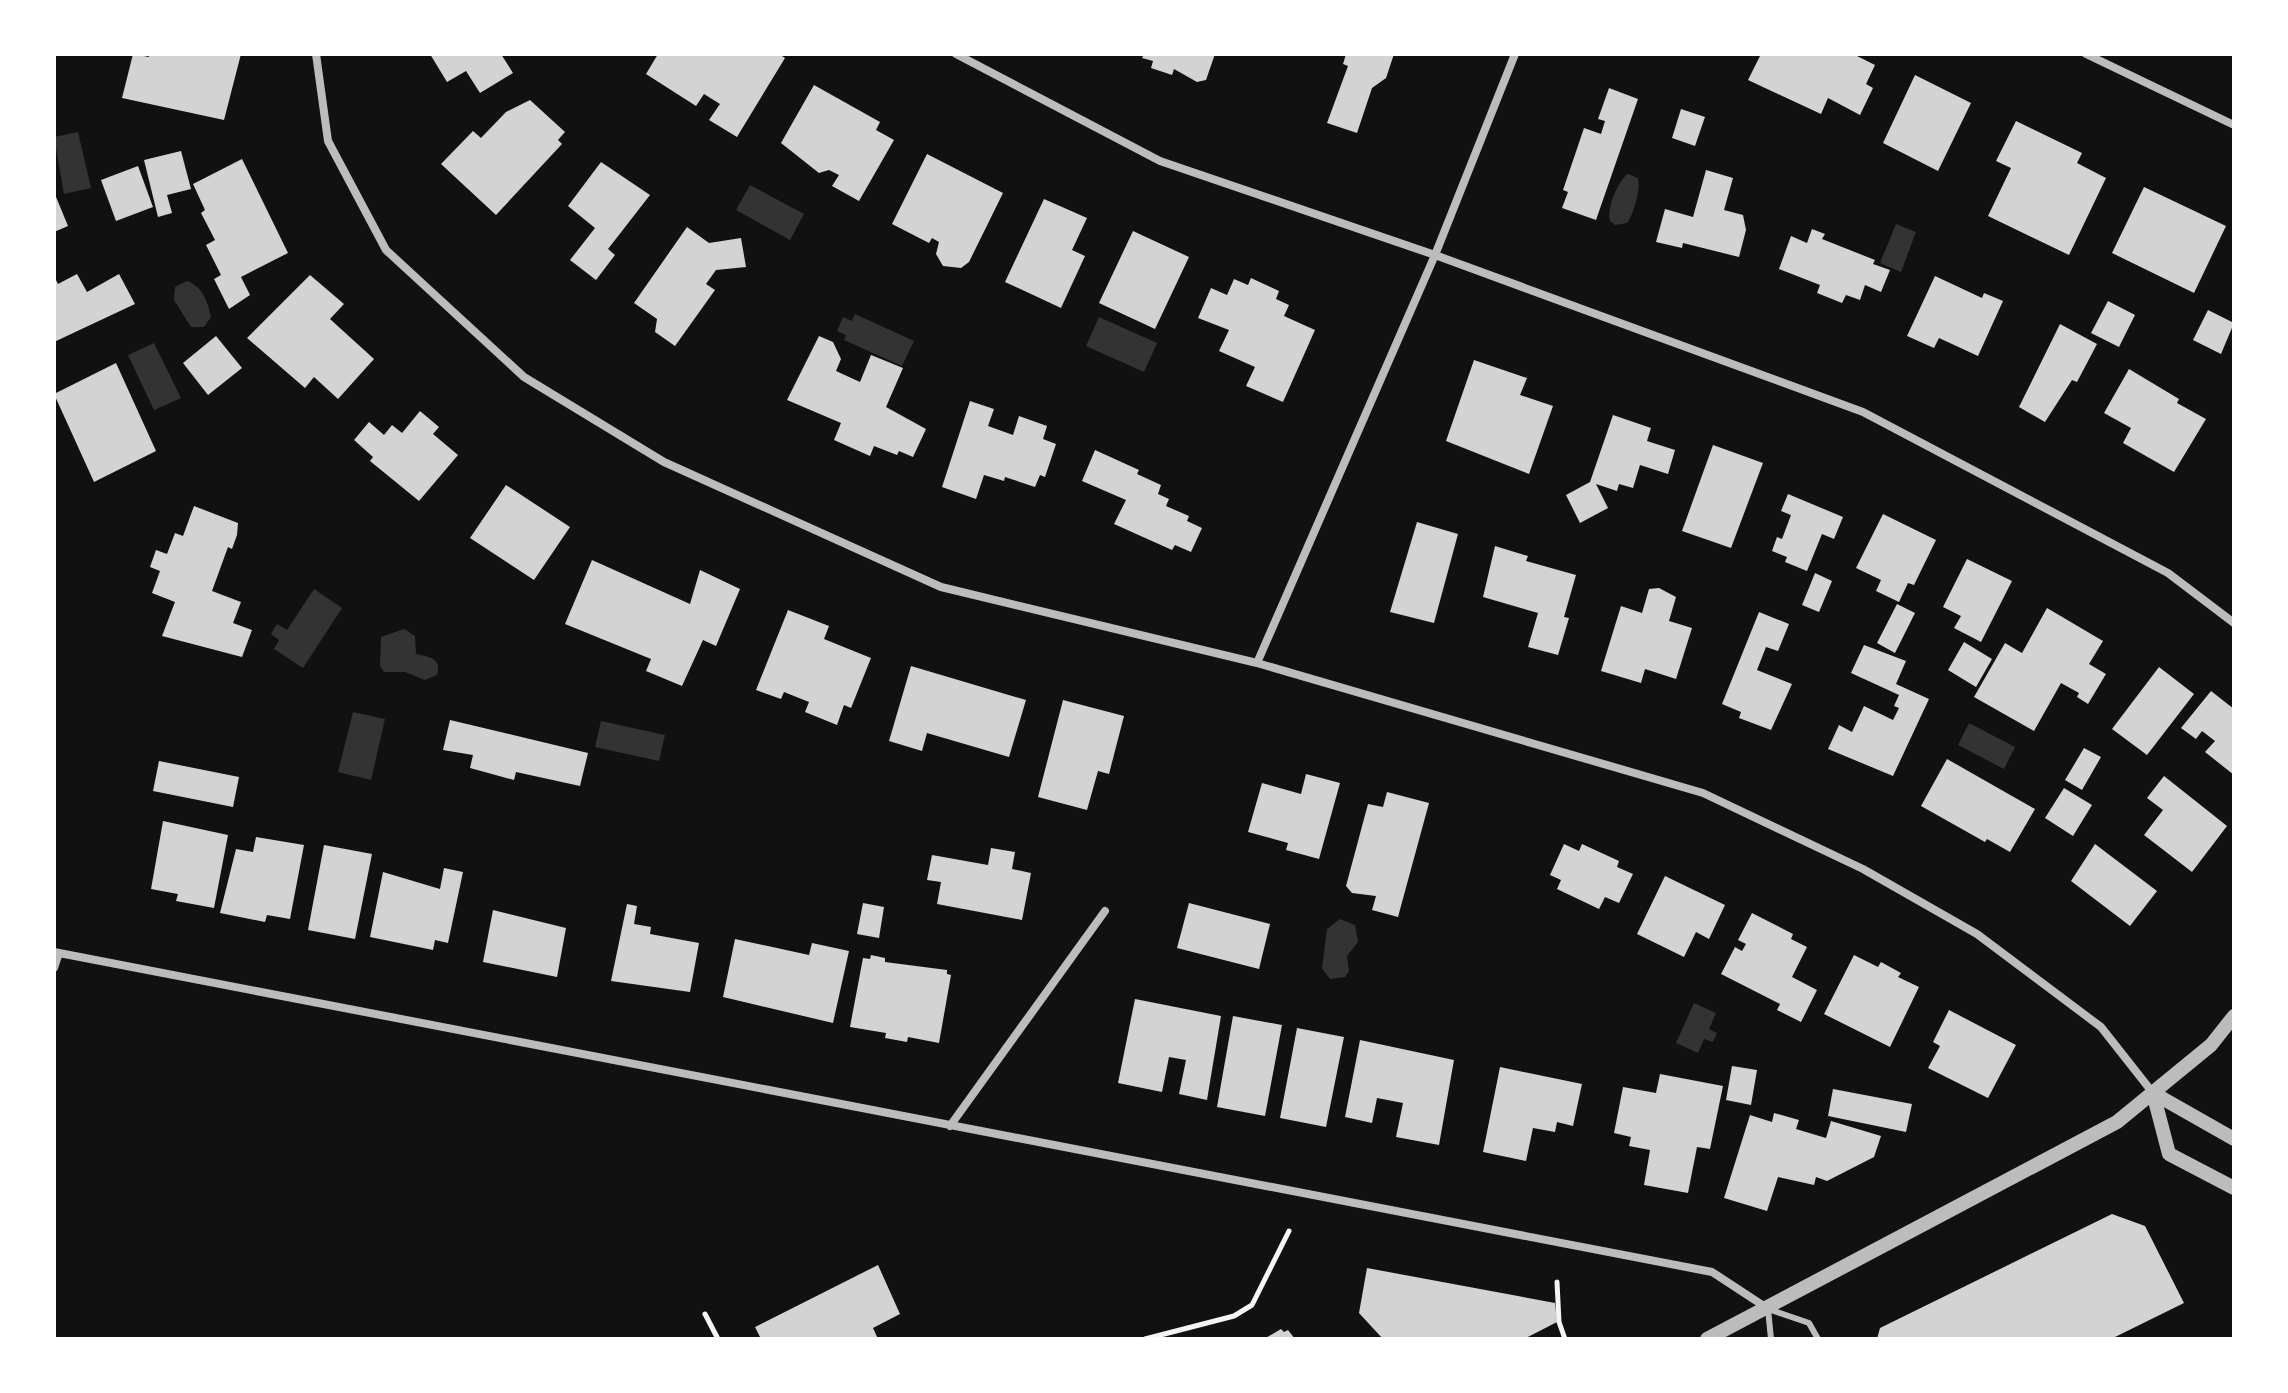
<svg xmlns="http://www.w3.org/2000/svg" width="2288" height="1393" font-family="Roboto,sans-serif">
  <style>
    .water { fill: #333 }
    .building { fill: #d3d3d3 }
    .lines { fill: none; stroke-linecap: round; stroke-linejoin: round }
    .path { stroke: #f5f5f5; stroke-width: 5 }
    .service { stroke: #bcbcbc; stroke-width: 6 }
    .minor { stroke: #bcbcbc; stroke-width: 8 }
    .tertiary { stroke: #bcbcbc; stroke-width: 14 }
  </style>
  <rect width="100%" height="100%" fill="#111"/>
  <!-- water -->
  <path class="water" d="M78 132 91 188 64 194 54 137Z
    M1628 174 1638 178C1641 188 1634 214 1627 223L1615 225 1610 221C1606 210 1618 180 1628 174Z
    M750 185 804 214 790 240 736 210Z
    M1896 224 1916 232 1901 272 1880 263Z
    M187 281C202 286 208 302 211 317L204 327H191L174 300 175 287Z
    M855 314 914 341 902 366 844 340 846 335 837 331 843 317 852 321Z
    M1099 317 1157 343 1144 372 1086 346Z
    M154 343 181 398 154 410 128 355Z
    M314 589 342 608 303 668 274 649 279 640 271 634 277 624 287 630Z
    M404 629 415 636 416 654C429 657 442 658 437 675L425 680 405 672H384L380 666 381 637Z
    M353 712 385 719 371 780 338 772Z
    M601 721 665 735 659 761 595 747Z
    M1969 723 2015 747 2004 769 1958 745Z
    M1340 919 1355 925 1358 942 1347 956 1349 971 1345 977 1330 979 1322 968 1327 929Z
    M1694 1003 1716 1013 1709 1029 1717 1033 1713 1042 1704 1039 1698 1053 1676 1043Z"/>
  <!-- building -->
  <path class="building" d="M133 54 149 57V54H241L224 120 122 98Z
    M430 54H501L513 73 480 93 466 71 447 82Z
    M658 54H779L785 58 737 137 709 120 720 104 704 94 696 106 646 74Z
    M1144 54H1215L1206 80 1197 82 1174 69 1172 75 1151 68 1153 61 1142 58Z
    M1346 54H1394L1386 78 1372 88 1357 133 1327 123 1348 66 1343 64Z
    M1761 54H1853L1875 65 1866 84 1873 88 1860 115 1828 98 1821 114 1748 80Z
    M1915 75 1971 103 1938 171 1883 143Z
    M814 85 880 122 876 130 894 140 859 201 832 186 839 175 829 170 819 173 781 143Z
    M1609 88 1638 99 1596 220 1562 208 1568 192 1563 190 1584 128 1601 134 1605 121 1598 119Z
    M530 100 565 132 558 140 562 144 496 215 441 164 473 131 481 138 506 112Z
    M1681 109 1705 117 1695 146 1672 138Z
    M2016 121 2082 153 2077 163 2106 178 2069 255 1988 216 2011 168 1996 161Z
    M181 151 191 189 167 195 172 213 158 217 144 160Z
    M927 154 1003 193 969 262 961 268 943 266 936 254 939 242 932 238 929 243 892 224Z
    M242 159 288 253 241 277 250 295 229 309 214 279 221 275 206 245 215 240 201 213 205 210 193 184Z
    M601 162 650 195 608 249 615 255 596 280 570 260 595 228 568 206Z
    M138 166 153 207 116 221 101 180Z
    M1706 170 1733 178 1724 210 1743 215 1746 230 1739 257 1683 243 1682 248 1656 242 1665 209 1693 217Z
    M2144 187 2226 226 2194 293 2112 253Z
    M54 192 68 226 54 232Z
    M1044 199 1087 218 1072 250 1085 256 1061 308 1005 282Z
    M687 227 709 243 741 238 746 267 716 270 706 284 715 290 675 346 655 332 657 319 634 303Z
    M1812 229 1825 234 1822 239 1875 260 1873 264 1890 270 1881 292 1865 285 1860 300 1846 295 1842 303 1817 293 1820 285 1779 269 1791 236 1807 243Z
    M1133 231 1189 257 1155 329 1099 303Z
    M77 274 87 292 119 274 135 304 54 342V276L58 284Z
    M310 275 344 304 330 319 374 359 338 399 314 377 305 388 247 338Z
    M1935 276 1982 298 1984 293 2003 301 1978 356 1939 338 1934 348 1907 336Z
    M1251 278 1279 291 1276 299 1289 305 1284 316 1315 330 1283 402 1246 386 1255 367 1219 351 1229 330 1198 318 1211 288 1227 295 1234 279 1248 285Z
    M2108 301 2135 315 2119 347 2091 333Z
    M2208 310 2234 323 2221 354 2193 340Z
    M2060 324 2097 344 2077 382 2072 380 2045 422 2019 407Z
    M216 336 242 368 208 395 183 363Z
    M819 336 833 342 841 359 836 371 860 382 871 355 903 368 886 407 926 429 913 457 899 451 897 455 874 446 870 456 834 440 841 423 787 400Z
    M1474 360 1527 378 1520 395 1553 406 1529 474 1446 441Z
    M116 363 156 451 94 482 54 394Z
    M2129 369 2179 399 2177 403 2206 419 2174 472 2123 443 2131 428 2104 413Z
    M970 401 994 409 988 426 1013 435 1019 416 1047 426 1043 439 1056 444 1045 477 1040 475 1035 487 1005 477 1004 481 984 475 976 499 942 487Z
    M420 411 439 427 433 434 458 455 419 501 370 461 373 457 354 440 369 422 384 435 392 425 402 433Z
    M1613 415 1651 428 1647 441 1675 450 1668 474 1640 465 1633 488 1619 484 1617 491 1596 484 1608 508 1580 523 1566 495 1590 482Z
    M1713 445 1763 463 1731 548 1682 531Z
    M1095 450 1139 470 1137 474 1161 485 1158 494 1169 499 1166 506 1189 516 1187 521 1202 528 1191 552 1175 545 1172 550 1114 524 1126 500 1082 481Z
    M506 485 570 527 534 580 470 538Z
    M1788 494 1843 517 1834 539 1822 534 1807 571 1785 562 1787 557 1772 551 1777 537 1782 539 1791 515 1781 511Z
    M194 506 238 523 237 535 232 549 228 547 212 591 241 602 233 623 252 630 242 657 162 636 175 602 152 593 160 571 150 567 156 550 167 554 175 533 183 536Z
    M1883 514 1936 540 1914 585 1908 583 1899 602 1876 591 1881 580 1856 568Z
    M1417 522 1458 534 1434 623 1390 612Z
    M1495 546 1528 556 1526 561 1576 575 1564 617 1569 618 1558 655 1528 647 1538 613 1483 597Z
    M1967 559 2012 581 1981 642 1954 628 1961 616 1943 607Z
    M592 560 690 604 700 570 740 589 716 646 703 640 682 686 646 671 651 659 565 624Z
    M1815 573 1832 581 1819 612 1802 605Z
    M1659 588 1676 597 1669 621 1692 628 1676 679 1645 669 1641 683 1601 671 1621 606 1642 613 1649 589Z
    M1897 604 1915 613 1895 653 1877 643Z
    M2047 608 2103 641 2089 664 2106 674 2088 704 2077 697 2079 693 2061 683 2034 731 1974 697 2005 643 2022 653Z
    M788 610 829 626 824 639 871 658 851 708 844 705 837 725 805 712 809 702 784 692 781 699 756 690Z
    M1759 612 1789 624 1778 651 1766 647 1757 670 1792 684 1771 730 1739 718 1741 712 1722 704Z
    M1964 642 1992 659 1976 687 1948 670Z
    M1864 645 1906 661 1896 684 1929 699 1893 776 1828 749 1839 725 1852 732 1864 706 1893 720 1899 708 1894 706 1899 695 1851 673Z
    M911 666 1026 700 1009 757 927 733 922 751 889 741Z
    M2159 667 2194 694 2147 755 2112 729Z
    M2211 691 2234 709V775L2205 752 2215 741 2202 731 2196 739 2181 728Z
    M1063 700 1124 716 1109 774 1098 771 1087 810 1038 797Z
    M450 720 588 753 580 786 516 772 514 780 470 768 473 755 443 750Z
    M2084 748 2101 757 2082 790 2065 780Z
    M1947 759 2035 809 2010 852 1987 839 1985 842 1921 806Z
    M159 761 239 777 233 807 153 791Z
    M1306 774 1340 783 1319 859 1286 850 1288 843 1248 832 1262 783 1301 794Z
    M2164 776 2227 826 2192 872 2144 835 2163 810 2147 798Z
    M2064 788 2092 805 2073 836 2045 818Z
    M1387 792 1429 803 1398 917 1372 910 1376 896 1352 893 1346 886 1368 804 1383 807Z
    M163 821 228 835 214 908 176 901 178 894 151 889Z
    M256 837 304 845 290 919 267 915 265 922 220 913 236 849 253 852Z
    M1564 844 1579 851 1582 844 1619 861 1617 867 1633 874 1619 903 1605 897 1599 909 1557 889 1561 880 1550 875Z
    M2095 844 2157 891 2130 926 2071 881Z
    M324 845 372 854 355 939 308 930Z
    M991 848 1015 852 1012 869 1031 873 1022 920 937 904 941 882 927 880 932 855 988 865Z
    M444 868 463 872 448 943 435 940 433 950 370 937 383 872 440 889Z
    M1665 876 1725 905 1709 939 1696 932 1684 957 1637 934Z
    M863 903 884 907 879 938 857 934Z
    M1189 903 1270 924 1259 969 1177 948Z
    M627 904 637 906 634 924 651 927 650 934 699 943 690 992 611 981Z
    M493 910 566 928 557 977 483 962Z
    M1752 913 1793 934 1791 939 1807 947 1792 977 1817 990 1801 1022 1777 1010 1780 1004 1721 974 1735 947 1742 951 1746 944 1738 940Z
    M735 939 809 955 812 943 849 951 833 1023 723 997Z
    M871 955 885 958V962L947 970V974L951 975 939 1043 908 1037 907 1042 885 1038 886 1033 850 1027 863 958 870 959Z
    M1854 955 1878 967 1881 962 1901 973 1898 977 1919 987 1890 1047 1824 1014Z
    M1135 999 1221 1016 1207 1100 1179 1094 1186 1060 1169 1057 1162 1092 1118 1083Z
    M1949 1010 2016 1045 1988 1098 1928 1068 1940 1046 1933 1042Z
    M1233 1016 1282 1025 1265 1116 1217 1107Z
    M1297 1028 1344 1037 1326 1127 1280 1118Z
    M1360 1040 1454 1060 1439 1145 1396 1137 1403 1103 1377 1098 1372 1123 1345 1117Z
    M1732 1066 1757 1070 1751 1105 1726 1100Z
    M1500 1067 1582 1084 1573 1126 1557 1122 1555 1132 1533 1128 1526 1161 1483 1152Z
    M1660 1074 1723 1086 1710 1149 1697 1147 1688 1193 1644 1185 1650 1150 1629 1146 1631 1137 1614 1133 1623 1087 1656 1093Z
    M1833 1089 1912 1104 1906 1132 1828 1116Z
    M1774 1113 1799 1120 1796 1129 1826 1138 1831 1121 1881 1136 1874 1157 1827 1181 1816 1177 1814 1185 1778 1177 1767 1211 1724 1198 1750 1115 1772 1122Z
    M2112 1214 2145 1226 2184 1303 2111 1339H1877L1880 1328Z
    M878 1265 900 1314 873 1328 878 1339H761L755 1327Z
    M1367 1268 1555 1303 1557 1322 1524 1339H1383L1359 1313Z
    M1281 1329 1284 1332 1288 1330 1295 1339H1264Z"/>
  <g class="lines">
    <!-- path -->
    <path class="path" d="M1557 1282 1559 1322 1565 1339
      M705 1314 718 1339
      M1145 1339 1234 1316 1252 1305 1289 1231"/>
    <!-- service -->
    <path class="service" d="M1771 1339 1768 1309 1809 1323 1818 1339"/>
    <!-- minor -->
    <path class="minor" d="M316 54 328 141 386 250 524 377 664 462 941 587 1257 663 1703 793 1863 869 1977 934 2101 1027 2153 1093
      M956 54 1160 161 1435 255 1863 412 2168 573 2234 623
      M2086 54 2234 125
      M1257 663 1435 255 1515 54
      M54 952 1712 1272 1767 1308
      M54 968 59 953
      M950 1126 1105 911"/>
    <!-- tertiary -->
    <path class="tertiary" d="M2153 1093 2169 1154 2234 1188
      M2153 1093 2234 1139
      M1707 1339 2117 1122 2211 1045 2234 1016"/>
  </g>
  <!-- border -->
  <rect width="2288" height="1393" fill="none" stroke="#ffffff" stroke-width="112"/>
</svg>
